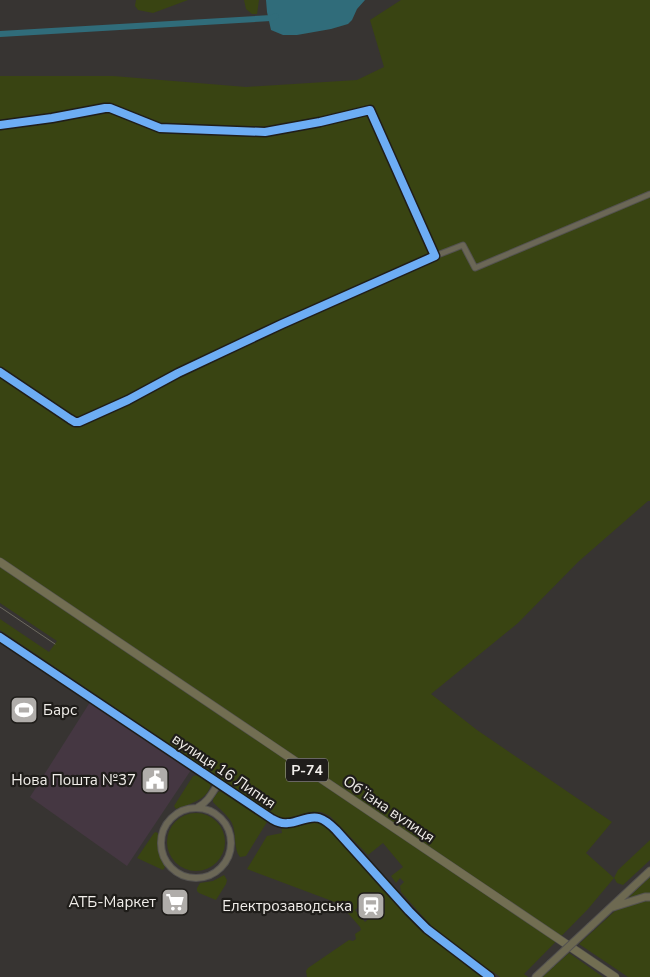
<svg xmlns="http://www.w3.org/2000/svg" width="650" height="977" font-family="'Nunito Sans',sans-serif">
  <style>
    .commercial { fill: #453742 }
    .green { fill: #394412; fill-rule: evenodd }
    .water { fill: #306c7a }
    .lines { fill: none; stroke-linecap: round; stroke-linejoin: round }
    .canal { stroke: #306c7a; stroke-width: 6 }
    .minor-casing { stroke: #545250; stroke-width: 7 }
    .tertiary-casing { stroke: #545250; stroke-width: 8 }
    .secondary-casing { stroke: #545250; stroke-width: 9 }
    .primary-casing { stroke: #545250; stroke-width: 9 }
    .minor { stroke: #6b6756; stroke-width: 5 }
    .tertiary { stroke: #6b6756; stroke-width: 6 }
    .secondary { stroke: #6d6951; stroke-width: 7 }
    .primary { stroke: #726e52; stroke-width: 8 }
    .tram { stroke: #6d6a60; stroke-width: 1 }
    .secondary-bridge-casing { stroke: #545250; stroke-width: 9; stroke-linecap: butt }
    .secondary-bridge { stroke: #6d6951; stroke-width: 7 }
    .cycleway-casing { stroke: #1f1d1a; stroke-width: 11 }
    .cycleway { stroke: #6dadf4; stroke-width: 8 }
    .labels { text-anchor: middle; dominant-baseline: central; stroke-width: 4.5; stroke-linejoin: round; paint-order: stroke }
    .shield { fill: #1f1d1a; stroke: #b2afac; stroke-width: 1 }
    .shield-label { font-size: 14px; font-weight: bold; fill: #f1eeea }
    .poi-label { font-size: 15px; fill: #f1eeea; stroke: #1f1d1a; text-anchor: end }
    .street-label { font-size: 15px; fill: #f1eeea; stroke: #1f1d1a }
  </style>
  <rect width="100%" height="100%" fill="#373432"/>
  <!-- commercial -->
  <path class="commercial" d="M92 699 193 767 127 866 30 797Z"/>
  <!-- green -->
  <path class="green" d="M136 0H188L153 13 138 10 135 6Z
    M244 0H259L257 14H252L246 9Z
    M401 0H650V501H648L578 562 518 623 431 694 477 730 612 822 586 853 614 878 618 870 650 840V860L623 885 617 883 614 878 588 909 524 974 528 977H500L492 971 488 972 433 928 401 892 400 886 404 882 400 878 396 883 391 876 403 867 383 843 368 855 330 816 321 812H311L289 819H281L274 815 0 630V619L49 652 57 641 0 603V76H113L246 87 357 80 384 67 370 20Z
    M199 775 208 780 211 783C209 800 189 804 176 809L174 806 193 776Z
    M222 791 225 792 265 817 267 822 246 856 240 857C233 849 237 834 232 823 227 814 219 809 213 802V799L218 792Z
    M167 842a29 29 0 1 1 58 0a29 29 0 1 1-58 0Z
    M312 821 326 825 334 832 406 912 485 977H307L306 971 308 968 349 940 353 941 356 939 355 934 361 930 360 927 340 904 247 869 267 836 282 833 281 827ZM374 894 384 906 365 922 355 910Z
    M156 832 159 834C157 847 159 856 165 867L163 870 137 858 154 833Z
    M224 875 227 880 226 884 216 900 199 893 197 891V888L200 883 213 881Z
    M650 877V893L645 894 628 898Z
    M647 901H650V977H628L579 944 615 911 629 905Z
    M569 953 603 977H542Z"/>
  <!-- water -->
  <path class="water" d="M266 0H365L357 9 352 20 348 24 331 29 297 35H283L271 30 267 12Z"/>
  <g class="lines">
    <!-- canal -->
    <path class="canal" d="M0 34 271 18 276 16"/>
    <defs>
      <path id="minor" d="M0 125 52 118 105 108H110L160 128 265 132 320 122 370 110 435 256 282 324 178 373 128 400 79 422H75L70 419 0 372
        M435 256 463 245 475 268 650 194"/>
      <path id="tertiary" d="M0 637 272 819C277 822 282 824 288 823 298 823 308 815 319 818 326 820 331 825 336 830L409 911 427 929 490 977
        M198 807C208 802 212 793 218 784
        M161 843a35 35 0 1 1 70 0a35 35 0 1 1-70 0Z"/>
      <path id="secondary" d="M613 907 645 897H650
        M591 926 650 871
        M536 977 550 964"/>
      <path id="primary" d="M0 562 615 977"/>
    </defs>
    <!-- minor casing -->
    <use href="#minor" class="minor-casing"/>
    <!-- tertiary casing -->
    <use href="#tertiary" class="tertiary-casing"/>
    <!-- secondary casing -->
    <use href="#secondary" class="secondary-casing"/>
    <!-- primary casing -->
    <use href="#primary" class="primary-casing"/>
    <!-- minor -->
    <use href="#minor" class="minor"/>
    <!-- tertiary -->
    <use href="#tertiary" class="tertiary"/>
    <!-- secondary -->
    <use href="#secondary" class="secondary"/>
    <!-- primary -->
    <use href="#primary" class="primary"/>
    <!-- tram -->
    <path class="tram" d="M0 607 55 644"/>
    <defs>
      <path id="secondary-bridge" d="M550 964 591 926"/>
    </defs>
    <!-- secondary-bridge casing -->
    <use href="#secondary-bridge" class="secondary-bridge-casing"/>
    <!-- secondary-bridge -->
    <use href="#secondary-bridge" class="secondary-bridge"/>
    <defs>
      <path id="cycleway" d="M0 125 52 118 105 108H110L160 128 265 132 320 122 370 110 435 256 282 324 178 373 128 400 79 422H75L70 419 0 372
        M0 637 272 819C277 822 282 824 288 823 298 823 308 815 319 818 326 820 331 825 336 830L409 911 427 929 490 977"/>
    </defs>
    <!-- cycleway casing -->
    <use href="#cycleway" class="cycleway-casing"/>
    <!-- cycleway -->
    <use href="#cycleway" class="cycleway"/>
  </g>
  <!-- icons -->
  <defs>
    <symbol id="stadium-square" viewBox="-11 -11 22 22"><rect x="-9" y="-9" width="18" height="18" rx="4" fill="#b0adaa" stroke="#1f1d1a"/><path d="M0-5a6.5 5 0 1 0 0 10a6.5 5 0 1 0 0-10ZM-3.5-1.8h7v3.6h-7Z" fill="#fff"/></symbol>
    <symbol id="civic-square" viewBox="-11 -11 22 22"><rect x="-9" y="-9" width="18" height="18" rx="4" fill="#b0adaa" stroke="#1f1d1a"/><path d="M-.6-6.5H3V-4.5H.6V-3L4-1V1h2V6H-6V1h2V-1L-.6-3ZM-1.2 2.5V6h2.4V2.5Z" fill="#fff"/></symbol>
    <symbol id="supermarket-square" viewBox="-11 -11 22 22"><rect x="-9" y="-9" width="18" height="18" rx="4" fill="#b0adaa" stroke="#1f1d1a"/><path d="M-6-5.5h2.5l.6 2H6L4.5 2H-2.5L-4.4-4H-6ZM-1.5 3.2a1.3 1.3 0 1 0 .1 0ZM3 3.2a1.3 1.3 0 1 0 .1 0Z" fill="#fff"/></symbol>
    <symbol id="station-square" viewBox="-11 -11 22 22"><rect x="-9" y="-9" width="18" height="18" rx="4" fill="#b0adaa" stroke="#1f1d1a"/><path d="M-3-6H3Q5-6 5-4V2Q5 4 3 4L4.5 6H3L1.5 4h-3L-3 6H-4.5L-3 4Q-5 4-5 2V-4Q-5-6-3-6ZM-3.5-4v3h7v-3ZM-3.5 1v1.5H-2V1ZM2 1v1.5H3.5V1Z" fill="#fff"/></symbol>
  </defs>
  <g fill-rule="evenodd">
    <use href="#stadium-square" x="8" y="694" width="32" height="32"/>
    <use href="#civic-square" x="139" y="764" width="32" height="32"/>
    <use href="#supermarket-square" x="159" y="886" width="32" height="32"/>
    <use href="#station-square" x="355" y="890" width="32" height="32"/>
  </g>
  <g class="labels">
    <!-- shield labels -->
    <rect class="shield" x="286" y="758.5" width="42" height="23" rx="4"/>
    <g class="shield-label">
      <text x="307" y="770">Р-74</text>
    </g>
    <!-- poi labels -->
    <g class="poi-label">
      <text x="43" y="710" text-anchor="start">Барс</text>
      <text x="136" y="780">Нова Пошта №37</text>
      <text x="156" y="902">АТБ-Маркет</text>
      <text x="352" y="906">Електрозаводська</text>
    </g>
    <!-- street labels -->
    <g class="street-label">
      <text transform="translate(224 771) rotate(34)">вулиця 16 Липня</text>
      <text transform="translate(389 809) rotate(34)">Обʼїзна вулиця</text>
    </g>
  </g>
</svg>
